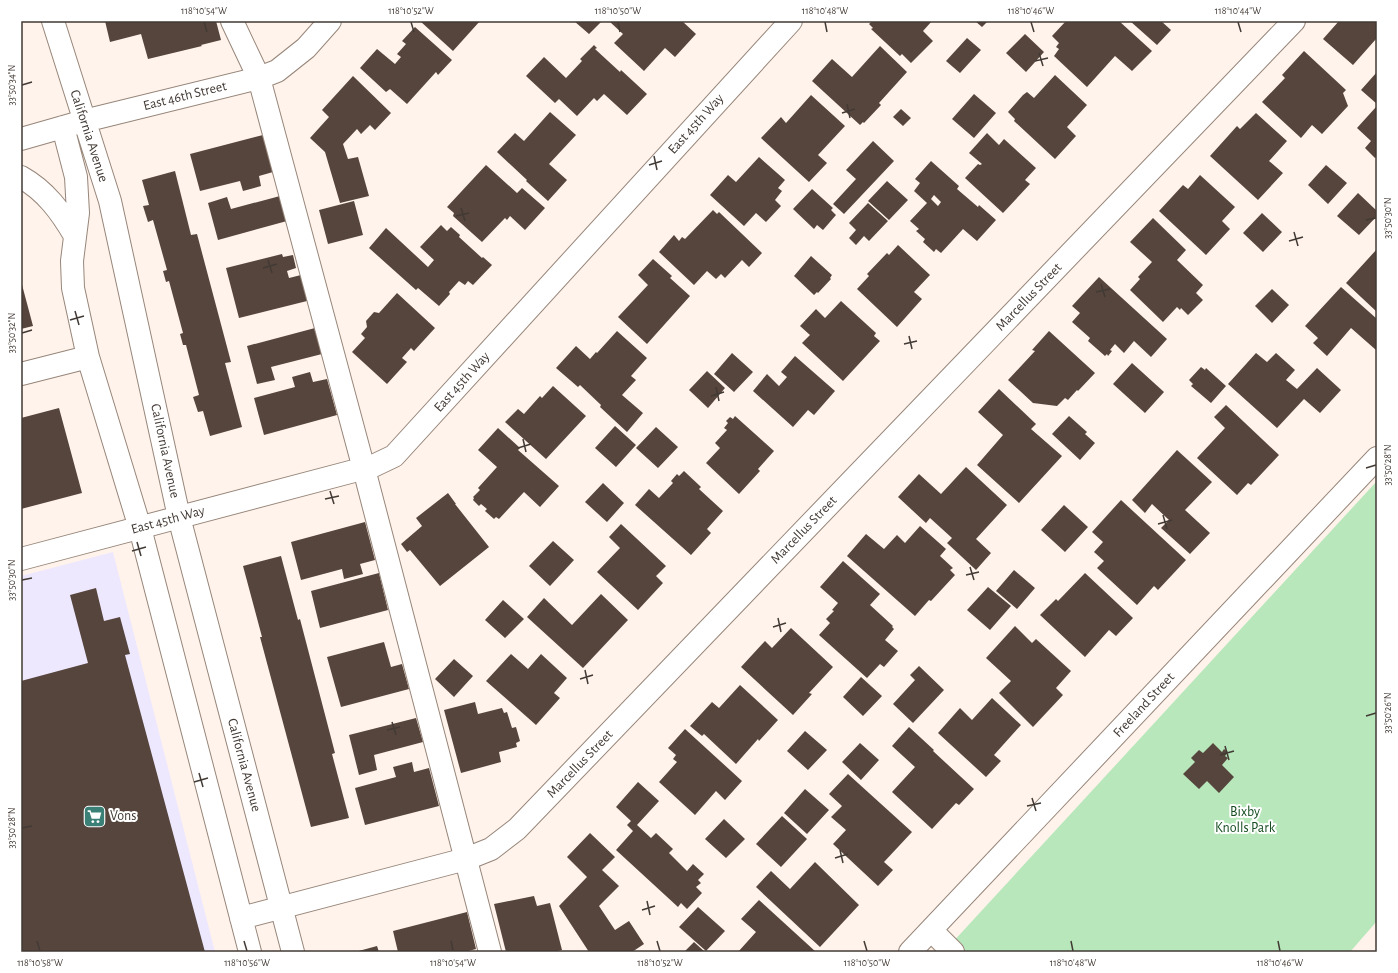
<svg xmlns="http://www.w3.org/2000/svg" width="1398" height="973" font-family="'Alegreya Sans',sans-serif">
  <style>
    .commercial { fill: #eee8fe }
    .green { fill: #b7e7ba }
    .building { fill: #56453d; fill-rule: evenodd }
    .lines { fill: none; stroke-linecap: round; stroke-linejoin: round }
    .minor-casing { stroke: #97867a; stroke-width: 24 }
    .minor { stroke: #fff; stroke-width: 22 }
    .ticks { fill: none; stroke: #423a35; stroke-width: 1.5 }
    .labels { text-anchor: middle; dominant-baseline: central; stroke-width: 4; stroke-linejoin: round; paint-order: stroke }
    .street-label { font-size: 14px; fill: #423a35; stroke: #fff }
    .park-label { font-size: 14px; fill: #144c1f; stroke: #fff }
    .poi-label { font-size: 14px; fill: #423a35; stroke: #fff; text-anchor: start }
    .neatline { fill: none; stroke: #423a35; stroke-width: 1.5 }
    .ticks-label { font-size: 10px; text-anchor: middle; fill: #423a35 }
  </style>
  <rect width="100%" height="100%" fill="#fff3eb"/>
  <!-- commercial -->
  <path class="commercial" d="M113 552 215 952H21V576Z"/>
  <!-- green -->
  <path class="green" d="M1377 481V921L1350 952H960L951 944Z"/>
  <!-- building -->
  <path class="building" d="M105 21H216L221 40 201 45 202 46 148 59 141 34 110 42Z
    M420 21H480L453 51Z
    M574 21H602L589 34Z
    M611 21H682L696 34 675 57 665 48 644 71 614 43 623 34 610 22Z
    M872 21H932L923 31 933 41 911 63 902 54 900 56 871 29 873 28 869 24Z
    M975 21H988L982 27Z
    M1066 21H1119L1152 51 1132 71 1115 56 1087 87 1054 56 1059 49 1056 47 1059 43 1052 36Z
    M1130 21H1161L1171 30 1157 45Z
    M1339 21H1377V40L1376 39 1353 65 1323 39Z
    M415 27 452 60 438 75 436 72 407 104 390 89 386 92 360 68 377 49 395 64 401 57 397 54 406 44 402 41Z
    M1025 34 1044 52 1026 72 1006 53Z
    M967 38 981 50 960 73 946 61Z
    M594 45 597 48 595 49 620 72 621 70 647 94 627 115 604 94 597 101 594 98 577 116 559 99 555 103 526 76 544 57 566 78 582 61 580 59Z
    M880 46 907 72 879 103 881 105 864 123 863 122 860 125 812 81 832 59 852 77Z
    M1304 51 1346 90 1343 93 1348 106 1322 134 1312 125 1301 138 1262 102 1285 78 1282 75Z
    M1377 72V104L1361 90Z
    M1055 75 1087 105 1067 127 1076 136 1055 159 1014 121 1015 119 1008 112 1023 95 1027 92 1034 98Z
    M353 76 391 113 375 130 370 125 361 134 357 129 343 144 348 159 358 157 369 196 340 203 325 152 310 138 329 117 322 110Z
    M974 94 996 113 974 138 952 119Z
    M811 95 845 126 818 155 827 163 809 182 761 138 781 117 786 123Z
    M1376 107 1377 108V156L1375 158 1365 148 1371 141 1357 128Z
    M901 109 911 118 903 126 893 117Z
    M550 112 576 135 549 164 567 180 548 201 526 181 527 180 497 152 515 133 524 141Z
    M1256 113 1287 141 1269 161 1283 173 1258 200 1210 156 1237 126 1240 129Z
    M987 133 999 145 1004 139 1036 168 1025 180 1030 184 1003 213 965 178 978 164 980 165 982 164 969 153Z
    M263 135 273 172 259 176 261 186 243 191 240 181 200 191 190 154Z
    M873 141 894 161 844 214 833 204 856 179 846 170Z
    M759 157 785 180 778 188 782 191 775 200 781 206 766 222 756 213 744 226 710 195 728 175 736 182Z
    M931 161 959 186 957 189 978 207 979 205 996 220 977 241 963 229 941 253 936 249 934 252 923 242 925 239 916 231 919 229 910 221 927 203 914 191 920 183 915 179ZM934 195 941 202 938 206 931 199Z
    M486 165 517 193 522 188 545 208 525 230 510 216 507 220 505 218 482 242 453 216 454 213 447 207Z
    M1326 165 1347 183 1328 204 1308 185Z
    M175 171 191 235 197 234 231 362 225 363 242 427 210 436 203 411 198 412 193 397 199 395 186 345H183L180 334 183 333 169 281 166 282 163 271 167 270 153 220 148 222 143 206 149 205 142 180Z
    M1200 175 1235 207 1222 221 1230 229 1206 255 1159 211 1183 185 1188 189Z
    M887 181 908 200 889 220 868 201Z
    M812 189 833 208 831 210 836 215 823 230 817 225 814 229 793 209Z
    M1358 193 1377 211V216L1359 235 1337 216Z
    M280 196 287 221 218 240 208 203 227 197 231 209Z
    M354 201 363 235 328 244 319 210Z
    M868 203 888 221 869 241 864 236 856 245 849 238 856 230 849 223Z
    M713 210 717 214 719 212 762 253 749 267 742 260 725 278 721 274 716 279 707 271 694 285 659 252 674 235 679 241 682 237 685 239Z
    M1262 213 1282 232 1263 252 1243 233Z
    M1153 218 1186 250 1177 260 1203 285 1196 293 1203 300 1188 315 1181 308 1180 310 1177 307 1163 322 1130 290 1140 279 1138 277 1152 262 1130 242Z
    M441 225 447 231 451 227 460 235 459 237 482 258 483 257 492 265 473 285 468 281 465 285 459 281 449 292 450 294 439 306 418 288 416 290 369 248 386 228 428 267 434 260 420 247Z
    M898 245 930 275 914 292 922 299 897 327 857 289 869 276 867 274 887 253 889 255Z
    M1377 249V312L1346 283Z
    M282 254 283 257 293 255 296 268 287 271 289 278 301 275 307 301 239 318 226 268Z
    M811 256 832 275 830 278 831 279 818 293 817 292 814 295 794 276Z
    M653 259 672 276 670 278 690 296 647 344 618 317 648 285 638 275Z
    M1099 277 1167 339 1151 357 1134 341 1124 353 1115 344 1110 350 1112 351 1108 356 1107 354 1105 356 1088 341 1090 338 1072 322 1080 313 1072 306Z
    M21 281 33 326 21 329Z
    M1341 287 1377 319 1376 350 1351 328 1327 356 1313 343 1318 338 1305 326Z
    M1272 289 1289 305 1272 323 1255 306Z
    M397 293 435 328 414 351 411 348 402 358 407 362 387 384 352 352 365 338 361 334 367 327 366 321 374 312 379 313Z
    M841 301 876 333 874 336 880 341 843 381 802 343 810 335 800 326 816 309 825 318Z
    M315 328 322 354 271 367 275 380 257 384 247 346Z
    M617 331 647 358 631 376 636 380 622 395 643 413 627 432 600 407 601 405 580 385 578 387 556 368 576 346 590 359 596 352 597 353Z
    M1049 331 1095 373 1078 391 1077 390 1068 400 1065 398 1057 406 1033 403 1008 380 1035 351 1032 350Z
    M732 353 753 372 734 392 714 374Z
    M1256 353 1267 362 1276 353 1295 370 1286 380 1297 389 1317 368 1341 390 1320 413 1304 399 1277 428 1228 384Z
    M795 356 835 391 814 415 808 410 793 427 753 391 767 374 779 386 787 377 781 372Z
    M1132 363 1164 392 1145 413 1113 384Z
    M1201 367 1205 370 1206 368 1226 386 1211 403 1191 386 1193 384 1189 380Z
    M707 371 725 388 708 408 689 390Z
    M310 372 313 382 327 379 337 415 264 435 254 398 295 387 292 377Z
    M553 386 586 416 546 459 505 422 518 409 524 414 540 396 542 398Z
    M999 389 1036 424 1031 429 1062 456 1019 503 977 465 1003 435 978 412Z
    M1226 405 1279 455 1251 485 1248 483 1237 495 1197 458 1225 428 1214 417Z
    M59 408 82 493 21 509V418Z
    M735 416 774 451 758 469 760 471 739 494 706 463 720 448 715 443 727 430 724 428 728 423 726 421 730 417 733 419Z
    M1069 416 1087 432 1085 434 1095 443 1080 460 1052 434Z
    M615 426 636 445 616 467 595 448Z
    M656 427 678 447 658 468 636 448Z
    M498 428 520 448 518 450 559 486 540 507 524 492 499 519 496 517 494 519 485 511 487 509 481 504 479 506 473 500 474 498 473 497 480 490 478 488 497 467 478 450Z
    M1177 450 1212 482 1185 510 1210 533 1190 554 1161 528 1169 520 1152 504 1145 513 1132 500Z
    M966 467 1007 505 976 539 991 553 976 570 947 543 952 538 930 518 926 523 898 497 919 474 941 494Z
    M684 471 701 487 699 489 723 511 707 529 711 533 691 555 635 505 649 489 659 498 673 483 671 481 677 474 679 476Z
    M603 483 624 503 607 522 585 502Z
    M448 493 456 504H455L489 547 440 586 410 550 407 552 401 544 422 526 416 518Z
    M1121 500 1186 560 1158 590 1154 586 1137 605 1097 568 1104 561 1094 552 1103 542 1092 532Z
    M1064 505 1088 527 1065 552 1041 530Z
    M365 522 375 560 360 564 363 574 344 579 342 569 301 580 291 542Z
    M621 524 666 566 656 576 663 583 638 610 597 572 620 548 609 537Z
    M920 526 946 549 940 556 953 568 950 570 955 575 931 601 929 600 915 616 847 556 866 534 884 549 897 535 905 543Z
    M553 541 574 560 550 586 529 566Z
    M281 556 298 620 300 619 335 753 332 754 349 818 311 827 260 637H262L243 566Z
    M843 561 880 594 870 605 893 626 892 627 894 629 885 640 898 651 884 667 880 664 867 678 819 635 830 623 826 619 834 611 832 610 838 603 820 587Z
    M1014 570 1035 588 1017 609 996 591Z
    M379 573 388 610 320 628 311 591Z
    M1085 573 1133 618 1116 636 1109 630 1085 657 1040 615 1056 599 1058 601Z
    M988 587 1011 606 990 630 967 610Z
    M96 588 104 621 120 617 130 654 125 655 205 952H21V681L88 663 70 595Z
    M601 594 628 620 583 668 527 617 544 598 572 625Z
    M503 600 524 619 505 638 485 620Z
    M1015 626 1032 643 1036 639 1071 671 1056 688 1063 695 1033 727 999 693 1011 681 986 658Z
    M791 628 833 667 809 693 812 694 793 715 741 667 765 641 772 648Z
    M384 642 391 667 402 664 409 689 341 707 327 657Z
    M511 654 528 669 541 654 567 678 554 693 560 698 536 725 486 681Z
    M454 659 473 676 454 697 435 679Z
    M919 666 944 690 913 723 893 704 915 680 910 675Z
    M861 677 882 696 863 716 843 697Z
    M740 685 778 720 759 741 758 739 736 764 704 734 702 736 690 726 712 702 719 708Z
    M992 698 1021 725 994 755 1001 761 986 777 938 733 960 708 972 720Z
    M475 702 478 714 502 708 504 713 507 712 512 728 516 727 520 741 516 743 517 747 499 752 501 762 461 773 444 710Z
    M416 718 423 742 374 755 377 770 359 775 349 735Z
    M909 727 934 750 933 751 974 789 959 805 956 803 932 829 892 792 915 767 892 746Z
    M685 729 742 781 725 800 716 791 695 815 659 782 677 762 673 759 676 755 668 748Z
    M805 731 827 750 808 770 787 751Z
    M860 743 879 760 861 780 842 762Z
    M1213 743 1222 752 1224 749 1228 752 1225 756 1228 758 1222 765 1234 777 1219 793 1207 781 1199 789 1183 774 1195 762 1191 758 1199 750 1203 753Z
    M412 762 414 772 429 768 439 806 365 825 355 788 396 777 393 767Z
    M848 774 912 832 884 862 893 870 878 886 833 844 846 830 831 817 842 806 829 794Z
    M638 782 659 801 637 825 651 838 656 833 673 849 669 853 687 871 693 864 704 874 698 880 701 883 696 887 702 893 687 909 681 903 678 907 616 850 633 831 627 825 631 821 616 807Z
    M805 789 829 810 807 834 784 813Z
    M782 816 807 839 781 867 756 844Z
    M724 819 745 839 726 858 705 839Z
    M590 833 615 857 602 870 619 886 599 906 615 930 629 921 644 944 632 952H589L559 906 587 877 567 857Z
    M815 862 859 905 820 947 756 887 771 871 790 889Z
    M534 896 537 906 550 903 562 950 554 952H506L494 904Z
    M759 900 816 952H738L756 932 741 919Z
    M698 907 725 931 706 951 679 927Z
    M467 912 476 949 465 952H398L393 931Z
    M694 942 705 952H684Z
    M377 946 379 952H355Z"/>
  <g class="lines">
    <defs>
      <path id="minor" d="M53 21 110 201 179 517 293 952
        M232 21 259 78 364 469 490 952
        M63 127 76 177 78 213 72 261 73 288 88 357 140 528 250 952
        M21 139 84 121 259 78 277 71 306 48 330 21
        M21 177C46 191 61 212 75 236
        M21 374 88 357
        M21 559 373 466 394 456 791 21
        M241 918 466 859 491 849 517 829 1294 21
        M931 930 953 952
        M910 952 1377 458"/>
    </defs>
    <!-- minor casing -->
    <use href="#minor" class="minor-casing"/>
    <!-- minor -->
    <use href="#minor" class="minor"/>
  </g>
  <!-- ticks -->
  <path class="ticks" d="M204 22 207 32M411 22 414 32M618 22 620 32M825 22 827 32M1031 22 1034 32M1238 22 1241 32M1039 53 1043 66M1035 61 1048 58M22 85 32 82M847 104 850 118M842 113 855 109M654 156 657 170M649 165 662 161M461 208 465 221M456 216 469 213M1366 220 1376 218M1294 232 1298 246M1289 241 1303 237M268 260 272 273M263 268 277 264M1101 284 1105 297M1096 292 1110 289M75 311 79 325M70 320 84 316M22 333 32 330M909 336 912 349M904 344 917 341M716 387 719 401M711 396 724 392M523 439 526 452M518 448 531 444M1366 468 1376 465M330 491 334 504M325 499 339 496M1163 515 1167 529M1158 524 1172 520M137 542 141 556M132 551 146 547M970 567 974 580M966 575 979 572M22 580 32 578M778 618 781 632M773 627 786 623M585 670 588 684M580 679 593 675M1366 716 1376 713M392 722 396 735M387 730 400 727M1225 746 1229 760M1220 755 1234 751M199 773 203 787M194 782 208 778M1032 798 1036 811M1027 806 1041 803M22 828 32 826M840 850 843 863M835 858 848 854M647 901 650 915M642 910 655 906M37 941 40 951M244 941 247 951M451 941 453 951M657 941 660 951M864 941 867 951M1071 941 1073 951M1278 941 1280 951"/>
  <!-- icons -->
  <defs>
    <symbol id="supermarket-square" viewBox="-11 -11 22 22"><rect x="-9" y="-9" width="18" height="18" rx="4" fill="#3a8076" stroke="#fff"/><path d="M-6-5.5h2.5l.6 2H6L4.5 2H-2.5L-4.4-4H-6ZM-1.5 3.2a1.3 1.3 0 1 0 .1 0ZM3 3.2a1.3 1.3 0 1 0 .1 0Z" fill="#fff"/></symbol>
  </defs>
  <g fill-rule="evenodd">
    <use href="#supermarket-square" x="82" y="804" width="25" height="25"/>
  </g>
  <g class="labels">
    <!-- street labels -->
    <g class="street-label">
      <text transform="translate(185 96) rotate(-14)">East 46th Street</text>
      <text transform="translate(696 124) rotate(-48)">East 45th Way</text>
      <text transform="translate(89 136) rotate(72)">California Avenue</text>
      <text transform="translate(1029 297) rotate(-46)">Marcellus Street</text>
      <text transform="translate(462 382) rotate(-48)">East 45th Way</text>
      <text transform="translate(165 451) rotate(78)">California Avenue</text>
      <text transform="translate(168 520) rotate(-15)">East 45th Way</text>
      <text transform="translate(804 530) rotate(-46)">Marcellus Street</text>
      <text transform="translate(1144 705) rotate(-47)">Freeland Street</text>
      <text transform="translate(580 764) rotate(-46)">Marcellus Street</text>
      <text transform="translate(244 765) rotate(75)">California Avenue</text>
    </g>
    <!-- park labels -->
    <g class="park-label">
      <text x="1245" y="812">Bixby<tspan x="1245" dy="16">Knolls Park</tspan></text>
    </g>
    <!-- poi labels -->
    <g class="poi-label">
      <text x="110" y="816">Vons</text>
    </g>
  </g>
  <!-- border -->
  <rect width="1398" height="973" fill="none" stroke="#ffffff" stroke-width="44"/>
  <rect x="22" y="22" width="1354" height="929" class="neatline"/>
  <g class="ticks-label">
    <text x="204" y="14">118°10'54"W</text>
    <text x="411" y="14">118°10'52"W</text>
    <text x="618" y="14">118°10'50"W</text>
    <text x="825" y="14">118°10'48"W</text>
    <text x="1031" y="14">118°10'46"W</text>
    <text x="1238" y="14">118°10'44"W</text>
    <text transform="translate(11 85) rotate(-90)" y="4">33°50'34"N</text>
    <text transform="translate(1387 218) rotate(-90)" y="4">33°50'30"N</text>
    <text transform="translate(11 333) rotate(-90)" y="4">33°50'32"N</text>
    <text transform="translate(1387 465) rotate(-90)" y="4">33°50'28"N</text>
    <text transform="translate(11 580) rotate(-90)" y="4">33°50'30"N</text>
    <text transform="translate(1387 713) rotate(-90)" y="4">33°50'26"N</text>
    <text transform="translate(11 828) rotate(-90)" y="4">33°50'28"N</text>
    <text x="40" y="966">118°10'58"W</text>
    <text x="247" y="966">118°10'56"W</text>
    <text x="453" y="966">118°10'54"W</text>
    <text x="660" y="966">118°10'52"W</text>
    <text x="867" y="966">118°10'50"W</text>
    <text x="1073" y="966">118°10'48"W</text>
    <text x="1280" y="966">118°10'46"W</text>
  </g>
</svg>
